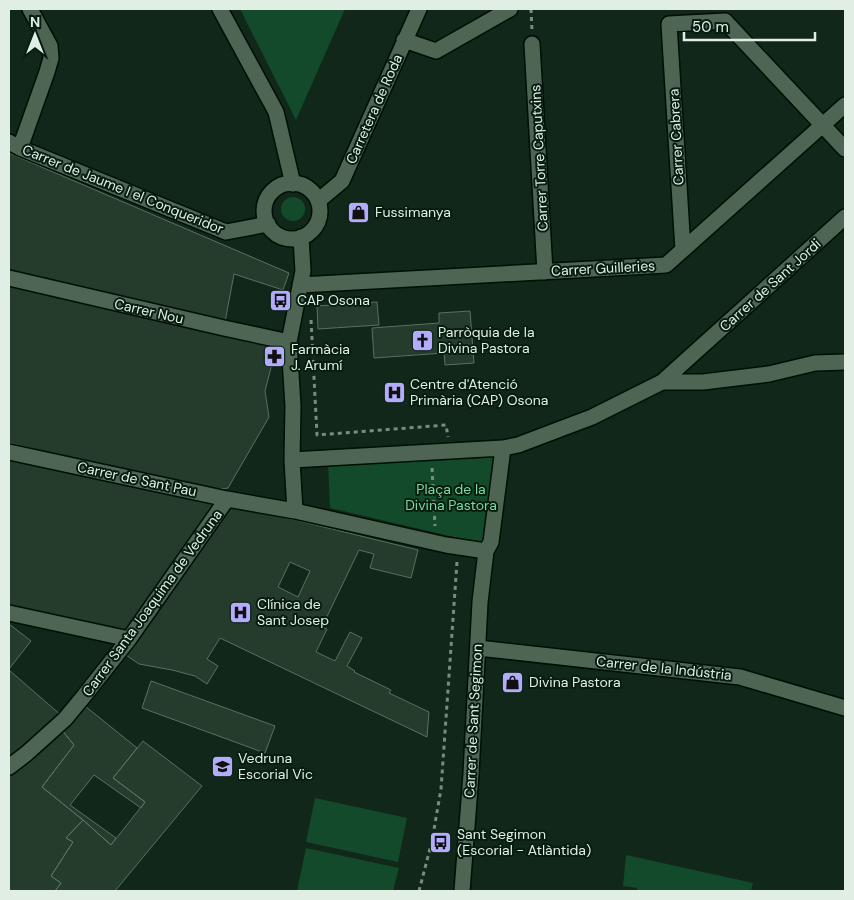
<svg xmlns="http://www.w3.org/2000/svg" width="854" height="900" font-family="'DM Sans',sans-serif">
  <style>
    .green { fill: #134a2b }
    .building { fill: #253b2c; stroke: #597160; fill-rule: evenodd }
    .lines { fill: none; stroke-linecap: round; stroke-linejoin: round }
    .minor-casing { stroke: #000f04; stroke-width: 18 }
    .path { stroke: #7a8c80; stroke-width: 3; stroke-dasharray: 4 4; stroke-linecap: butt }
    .minor { stroke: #4e6554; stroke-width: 15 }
    .labels { text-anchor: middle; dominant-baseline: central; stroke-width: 4; stroke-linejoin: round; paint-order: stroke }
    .street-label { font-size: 14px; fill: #e1eee4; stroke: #071d10 }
    .poi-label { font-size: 14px; fill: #e1eee4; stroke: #071d10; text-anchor: start }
    .park-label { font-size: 14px; fill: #7dda9d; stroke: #071d10 }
  </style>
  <rect width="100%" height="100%" fill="#112719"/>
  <!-- green -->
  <path class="green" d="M240 9H345L296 120Z
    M281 209a12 12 0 1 1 24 0a12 12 0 1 1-24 0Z
    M498 455 484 544 330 508 328 463Z
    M315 798 407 818 398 862 306 842Z
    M306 848 399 868 393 891H297Z
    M626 855 753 883 751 891H637V888L623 886Z"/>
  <!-- building -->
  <path class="building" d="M9 153 289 273 283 290 234 274 225 322 9 271Z
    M9 284 276 348 265 391 269 417 228 488 205 491 9 443Z
    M377 302 379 325 318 329 317 306Z
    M470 311 474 363 445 365 444 353 374 358 372 328 439 323V313Z
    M9 458 216 505 127 634 9 607Z
    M230 504 418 550 411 578 370 568 374 554 359 550 322 627 327 629 316 652 335 661 350 632 362 638 347 666 355 671 354 672 391 690 389 693 429 712 427 737 220 638 207 659 218 666 207 684 195 676 172 670 139 664 126 655V648L176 583 177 584ZM290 562 310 571 298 597 278 587Z
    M9 624 31 641 9 669Z
    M9 670 62 716 9 761Z
    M151 681 275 726 265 753 142 708Z
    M85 706 137 748 113 778 145 802 141 808 94 775 70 805 116 838 111 845 83 820 42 787 74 745 61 729Z
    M61 729 74 745 42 787 83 820 66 838 73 842 51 876 61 883 55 891H9V769Z
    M143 741 202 786 115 891H55L61 883 51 876 73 842 66 838 83 820 111 845 145 802 113 778Z"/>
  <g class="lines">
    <defs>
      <path id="minor" d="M220 9 276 112 293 184
        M404 40 436 51 510 9
        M532 44 545 272
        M9 142 20 148 226 232 268 224
        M20 148 47 72 51 58 50 46 30 9
        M264 211a28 28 0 1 1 56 0a28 28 0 1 1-56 0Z
        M318 201 342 181 419 9
        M683 250 669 24 725 21 845 149
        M9 278 224 328 289 342
        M300 285 666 265 845 105
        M662 382H703L769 374 815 363 845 362
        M9 452 227 499 295 511 446 545 486 551
        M292 460 503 448 518 445 592 417 662 382 845 217
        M295 511 292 460 293 406 289 342 303 271 301 237
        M9 613 129 639
        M478 648 740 677 845 708
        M9 767 26 754 65 719 84 696 129 639 227 499
        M462 891 471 774 480 602 486 551 491 542 503 448"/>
    </defs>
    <!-- minor casing -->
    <use href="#minor" class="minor-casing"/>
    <!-- path -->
    <path class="path" d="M531 9 532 31
      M311 320 317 435 446 425 448 437
      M432 468 435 526
      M419 891 432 841 441 789 457 562"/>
    <!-- minor -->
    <use href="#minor" class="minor"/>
  </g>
  <!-- icons -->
  <defs>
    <symbol id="shop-square" viewBox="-11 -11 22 22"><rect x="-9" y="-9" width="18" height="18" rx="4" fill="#b1adfa" stroke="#071d10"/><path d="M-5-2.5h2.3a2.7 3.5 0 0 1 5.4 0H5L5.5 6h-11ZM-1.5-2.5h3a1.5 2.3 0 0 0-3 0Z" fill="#111"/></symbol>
    <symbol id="bus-square" viewBox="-11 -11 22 22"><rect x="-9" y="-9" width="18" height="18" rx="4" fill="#b1adfa" stroke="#071d10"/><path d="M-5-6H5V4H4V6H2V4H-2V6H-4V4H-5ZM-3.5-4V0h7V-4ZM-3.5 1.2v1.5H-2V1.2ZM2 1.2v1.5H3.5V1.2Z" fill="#111"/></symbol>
    <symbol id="church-square" viewBox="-11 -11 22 22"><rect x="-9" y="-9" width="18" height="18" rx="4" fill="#b1adfa" stroke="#071d10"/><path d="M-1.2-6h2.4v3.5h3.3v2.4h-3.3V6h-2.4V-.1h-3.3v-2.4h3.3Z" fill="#111"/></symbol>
    <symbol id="pharmacy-square" viewBox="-11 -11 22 22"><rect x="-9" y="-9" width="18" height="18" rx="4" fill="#b1adfa" stroke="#071d10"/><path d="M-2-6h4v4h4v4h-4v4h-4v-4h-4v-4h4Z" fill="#111"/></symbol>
    <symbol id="hospital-square" viewBox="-11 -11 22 22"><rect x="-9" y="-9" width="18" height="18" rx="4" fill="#b1adfa" stroke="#071d10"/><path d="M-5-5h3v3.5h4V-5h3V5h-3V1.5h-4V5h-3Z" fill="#111"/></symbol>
    <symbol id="school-square" viewBox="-11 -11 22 22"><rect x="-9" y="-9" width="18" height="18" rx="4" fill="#b1adfa" stroke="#071d10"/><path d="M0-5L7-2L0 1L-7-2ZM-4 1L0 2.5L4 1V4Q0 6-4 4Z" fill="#111"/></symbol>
  </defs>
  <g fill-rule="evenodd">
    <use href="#shop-square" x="346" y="200" width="25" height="25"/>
    <use href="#bus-square" x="268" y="288" width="25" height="25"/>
    <use href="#church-square" x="410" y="328" width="25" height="25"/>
    <use href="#pharmacy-square" x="262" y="344" width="25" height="25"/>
    <use href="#hospital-square" x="382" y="380" width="25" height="25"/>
    <use href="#hospital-square" x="228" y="600" width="25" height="25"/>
    <use href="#shop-square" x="500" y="670" width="25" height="25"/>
    <use href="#school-square" x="210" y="754" width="25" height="25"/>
    <use href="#bus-square" x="428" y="830" width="25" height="25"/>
  </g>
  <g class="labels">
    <!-- street labels -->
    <g class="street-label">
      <text transform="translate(374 109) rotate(-66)">Carretera de Roda</text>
      <text transform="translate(676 137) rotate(-93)">Carrer Cabrera</text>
      <text transform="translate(539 158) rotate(-93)">Carrer Torre Caputxins</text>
      <text transform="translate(123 189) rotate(22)">Carrer de Jaume I el Conqueridor</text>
      <text transform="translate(603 268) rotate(-3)">Carrer Guilleries</text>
      <text transform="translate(770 285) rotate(-42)">Carrer de Sant Jordi</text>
      <text transform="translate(149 311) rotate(13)">Carrer Nou</text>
      <text transform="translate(137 479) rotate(12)">Carrer de Sant Pau</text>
      <text transform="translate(152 603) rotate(-54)">Carrer Santa Joaquima de Vedruna</text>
      <text transform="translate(664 668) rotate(6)">Carrer de la Indústria</text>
      <text transform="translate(473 721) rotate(-87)">Carrer de Sant Segimon</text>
    </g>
    <!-- poi labels -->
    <g class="poi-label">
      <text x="375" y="212">Fussimanya</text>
      <text x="297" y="300">CAP Osona</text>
      <text x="438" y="332">Parròquia de la<tspan x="438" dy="16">Divina Pastora</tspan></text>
      <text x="291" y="349">Farmàcia<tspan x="291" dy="16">J. Arumí</tspan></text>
      <text x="410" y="384">Centre d'Atenció<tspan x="410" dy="16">Primària (CAP) Osona</tspan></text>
      <text x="257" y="604">Clínica de<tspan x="257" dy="16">Sant Josep</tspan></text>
      <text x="529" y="682">Divina Pastora</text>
      <text x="238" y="758">Vedruna<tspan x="238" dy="16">Escorial Vic</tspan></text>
      <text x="457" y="834">Sant Segimon<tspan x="457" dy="16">(Escorial - Atlàntida)</tspan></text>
    </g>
    <!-- park labels -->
    <g class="park-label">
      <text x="451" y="489">Plaça de la<tspan x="451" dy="16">Divina Pastora</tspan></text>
    </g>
  </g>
  <!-- border -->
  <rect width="854" height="900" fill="none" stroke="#e1eee4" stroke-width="20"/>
  <!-- north arrow -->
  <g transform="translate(35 35)" stroke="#071d10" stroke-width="4" paint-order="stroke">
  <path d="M0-4L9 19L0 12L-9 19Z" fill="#e1eee4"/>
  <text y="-8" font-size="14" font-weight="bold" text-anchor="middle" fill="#e1eee4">N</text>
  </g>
  <!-- scale -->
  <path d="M684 32v8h131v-8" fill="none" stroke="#e1eee4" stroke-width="2.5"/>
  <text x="692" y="32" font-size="15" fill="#e1eee4" stroke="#071d10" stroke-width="4" paint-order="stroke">50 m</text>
</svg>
